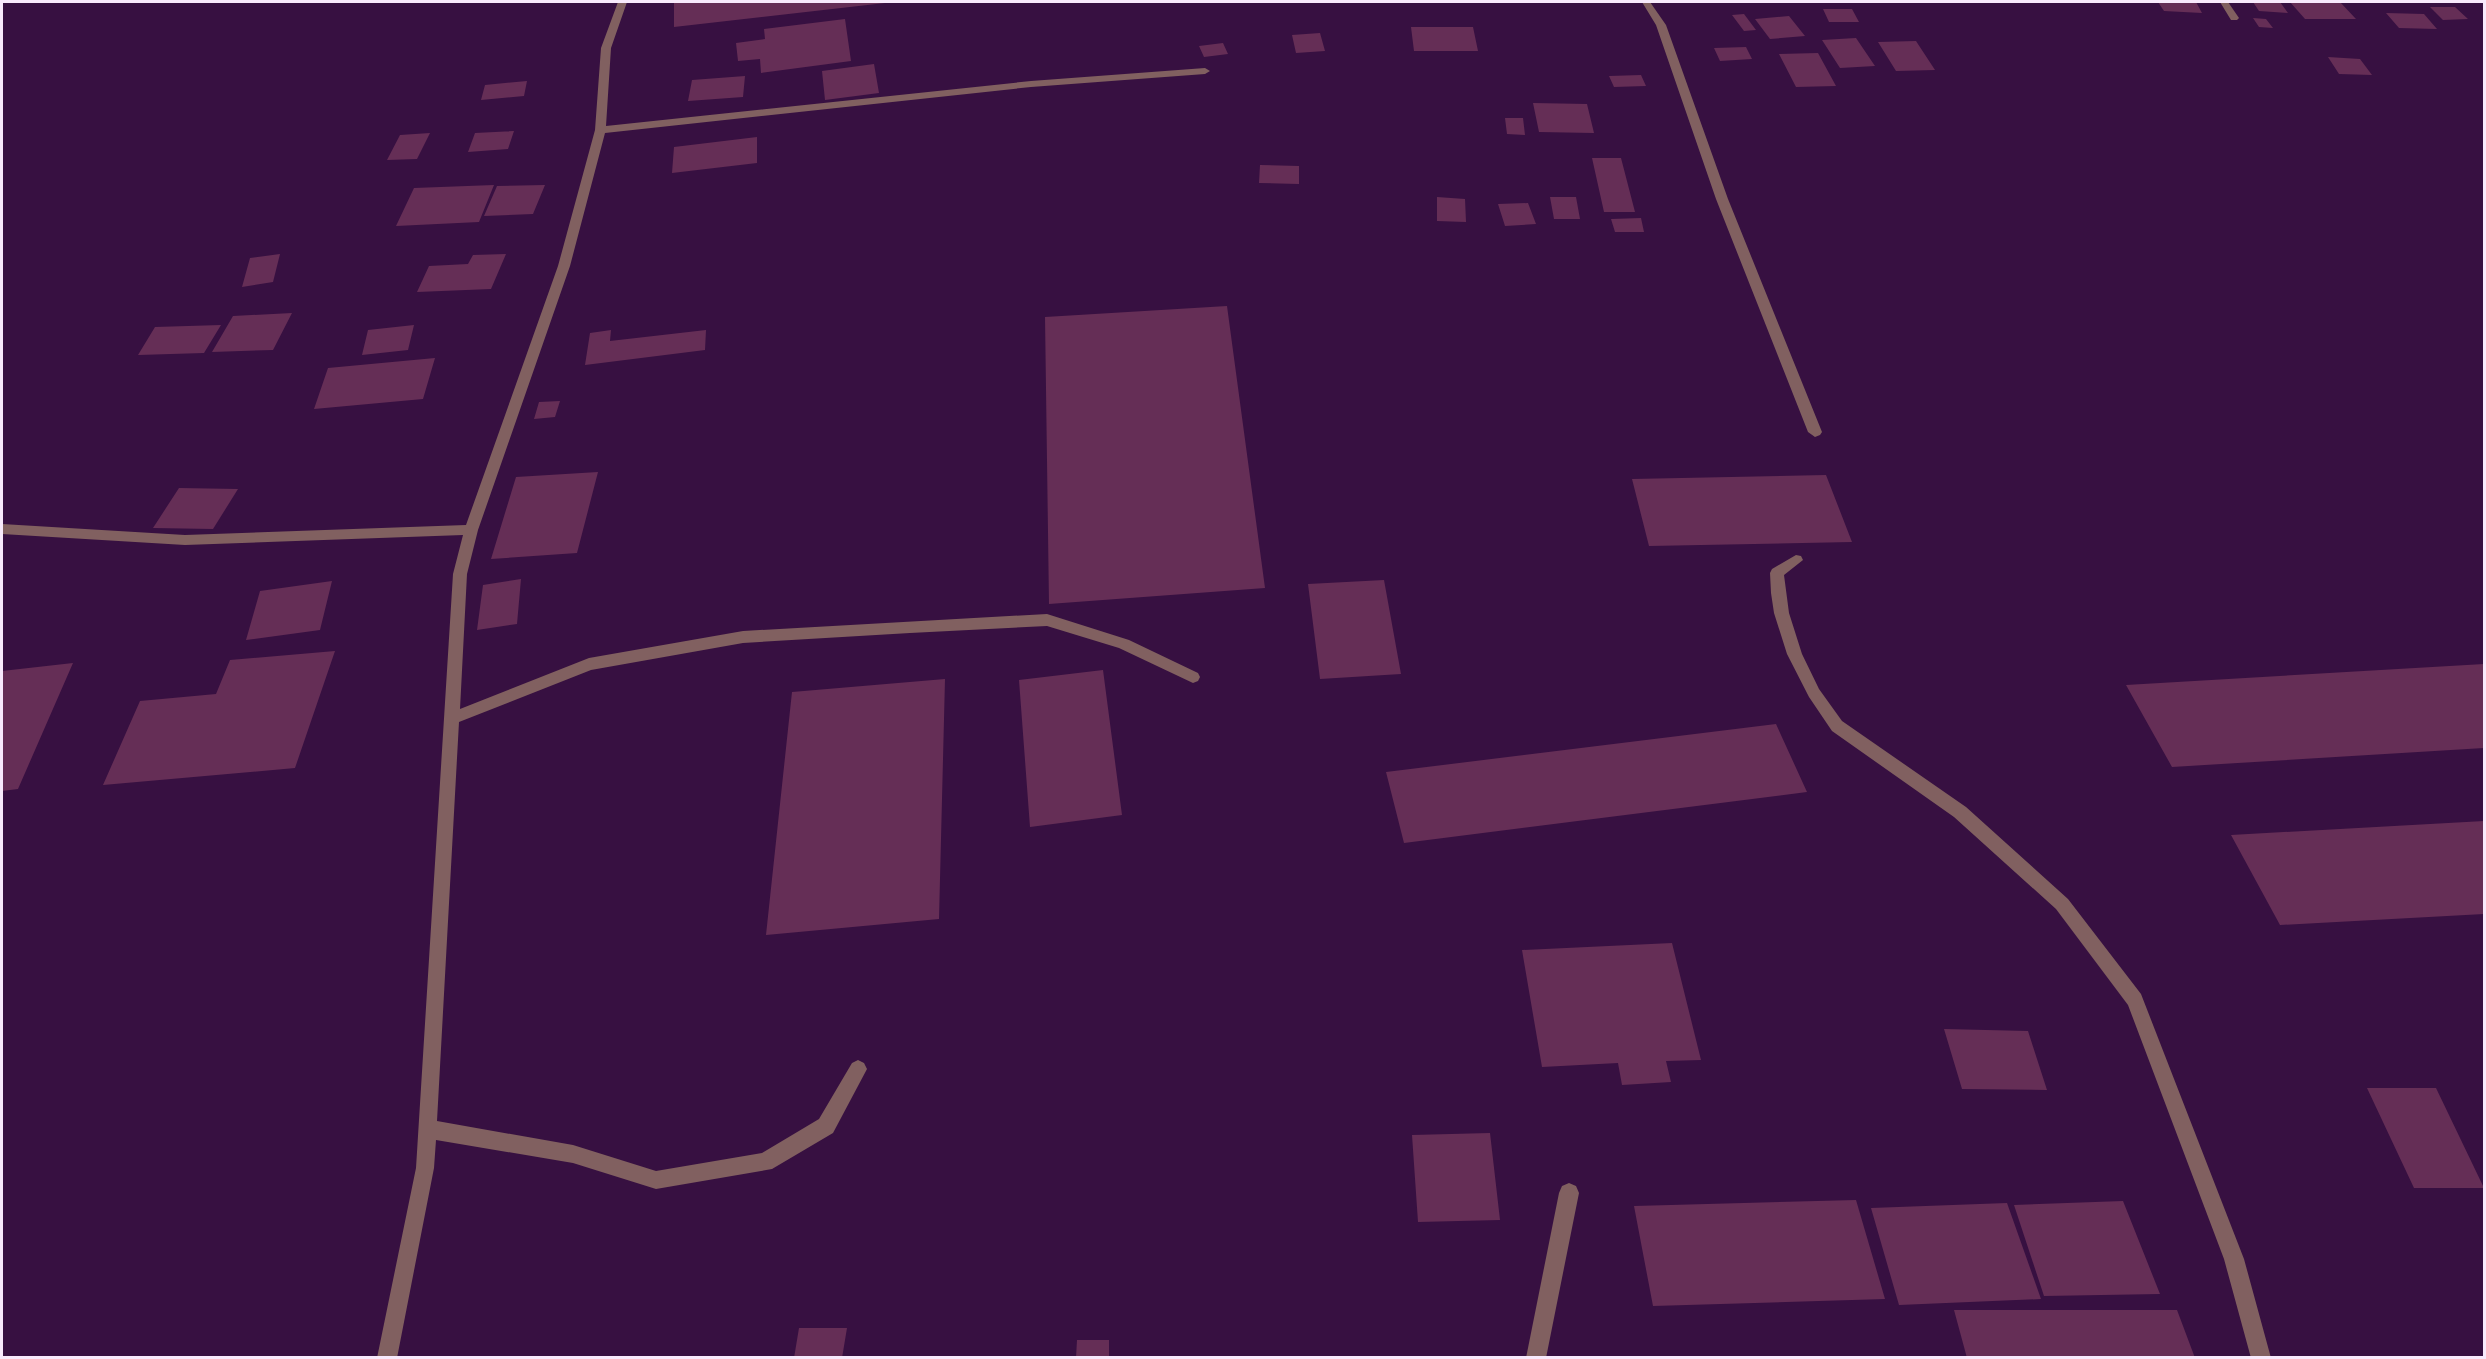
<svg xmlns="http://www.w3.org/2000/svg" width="2486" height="1359" font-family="'PT Sans',sans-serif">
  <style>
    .building { fill: #652e56 }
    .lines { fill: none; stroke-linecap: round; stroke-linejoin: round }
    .street { fill: #816060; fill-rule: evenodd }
  </style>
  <rect width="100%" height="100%" fill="#371041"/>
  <!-- building -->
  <path class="building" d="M674 2H885V3L674 27Z
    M2158 2H2196L2202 13 2164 11Z
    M2253 2H2280L2288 13 2259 11Z
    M2290 2H2340L2356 19H2305Z
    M2430 7H2455L2468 19 2443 20Z
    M1823 9H1852L1859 22H1829Z
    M2386 13 2424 14 2437 29 2399 28Z
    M1744 14 1756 30 1744 31 1732 15Z
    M1789 16 1805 36 1770 39 1755 19Z
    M2253 18 2266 19 2273 28 2259 27Z
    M845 19 851 61 761 73 760 59 738 61 736 43 765 39 764 29Z
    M1411 27H1473L1478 51H1414Z
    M1320 33 1325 51 1296 53 1292 35Z
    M1856 38 1875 66 1840 68 1822 40Z
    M1916 41 1935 70 1896 71 1878 42Z
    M1223 43 1228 54 1204 57 1199 46Z
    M1746 47 1752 59 1720 61 1714 48Z
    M1818 53 1836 86 1796 87 1779 54Z
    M2328 57 2360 59 2372 75 2339 74Z
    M874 64 879 93 825 100 822 71Z
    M1641 75 1646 86 1614 87 1609 76Z
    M745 76 743 97 688 101 692 80Z
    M527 81 524 96 481 100 485 85Z
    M1533 103 1587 104 1594 133 1539 132Z
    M1505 118H1523L1525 135 1507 134Z
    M514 131 508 149 468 152 475 133Z
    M430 133 417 159 387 160 400 135Z
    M757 137V163L672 173 674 147Z
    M1592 158H1621L1635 212H1604Z
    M1260 165 1299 166V184L1259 183Z
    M494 185 479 222 396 226 414 188Z
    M545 185 533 214 484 216 497 186Z
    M1437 197 1465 199 1466 222 1437 221Z
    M1550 197H1576L1580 219H1554Z
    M1528 203 1536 224 1505 226 1498 204Z
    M1641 218 1644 232H1615L1611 219Z
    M280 254 273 282 242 287 250 258Z
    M506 254 491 289 417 292 429 266 468 264 473 255Z
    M1227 306 1265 588 1049 604 1045 317Z
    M292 313 273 350 212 352 233 316Z
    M221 325 204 353 138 355 155 327Z
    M414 325 408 350 362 355 368 330Z
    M611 330 610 341 706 330 705 350 585 365 590 333Z
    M435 358 423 399 314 409 328 368Z
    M560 401 555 417 534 419 539 402Z
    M598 472 577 553 491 559 516 477Z
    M1826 475 1852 542 1649 546 1632 479Z
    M179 488 238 489 213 529 153 528Z
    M521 579 517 624 477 630 483 585Z
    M1384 580 1401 674 1320 679 1308 584Z
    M332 581 320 630 246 640 260 591Z
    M335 651 295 768 103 785 140 701 216 694 230 660Z
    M73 663 18 789 2 791V671Z
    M2484 664V748L2172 767 2126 685Z
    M1103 670 1122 815 1030 827 1019 680Z
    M945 679 939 919 766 935 792 692Z
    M1776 724 1807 792 1404 843 1386 772Z
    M2484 821V914L2280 925 2231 835Z
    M1672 943 1701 1060 1666 1061 1671 1082 1622 1085 1618 1063 1542 1067 1522 950Z
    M1944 1029 2028 1031 2047 1090 1962 1089Z
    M2367 1088H2436L2484 1188H2414Z
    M1490 1133 1500 1220 1418 1222 1412 1135Z
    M1856 1200 1885 1299 1653 1306 1634 1206Z
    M2123 1201 2160 1294 2044 1296 2014 1205Z
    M2007 1203 2041 1299 1899 1305 1871 1208Z
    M1954 1310H2177L2195 1358H1967Z
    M799 1328H847L842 1358H794Z
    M1077 1340H1109V1358H1076Z"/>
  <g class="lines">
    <!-- street -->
    <path class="street" d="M618 2H627L611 48 606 126 1031 81 1205 68 1210 71 1205 74 1031 87 605 133 570 266 478 530 467 574 460 709 589 658 743 631 1047 614 1129 640 1198 673 1200 677 1198 681 1193 683 1119 648 1047 626 910 633 743 643 591 670 459 722 437 1121 573 1145 656 1171 762 1153 819 1119 852 1063 858 1060 864 1063 867 1069 833 1133 772 1169 656 1189 573 1163 436 1140 434 1168 397 1358H377L416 1168 453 574 463 535 185 545 2 534V524L185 535 466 525 558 266 595 130 601 48Z
      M1642 2H1650L1666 25 1728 199 1822 432 1820 435 1815 437 1808 432 1716 199 1656 25Z
      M2220 2H2228L2239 18 2237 20H2231Z
      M1796 555 1801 556 1803 560 1784 575 1789 613 1802 654 1819 689 1842 721 1966 807 2068 899 2141 994 2244 1259 2271 1358H2251L2224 1259 2128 1005 2056 909 1954 817 1832 731 1809 697 1787 654 1774 613 1771 593 1770 573 1772 569Z
      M1569 1183 1576 1186 1579 1193 1546 1358H1526L1559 1193 1562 1186Z"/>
  </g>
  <!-- border -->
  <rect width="2486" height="1359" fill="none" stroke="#f8eafc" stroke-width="6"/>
</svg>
